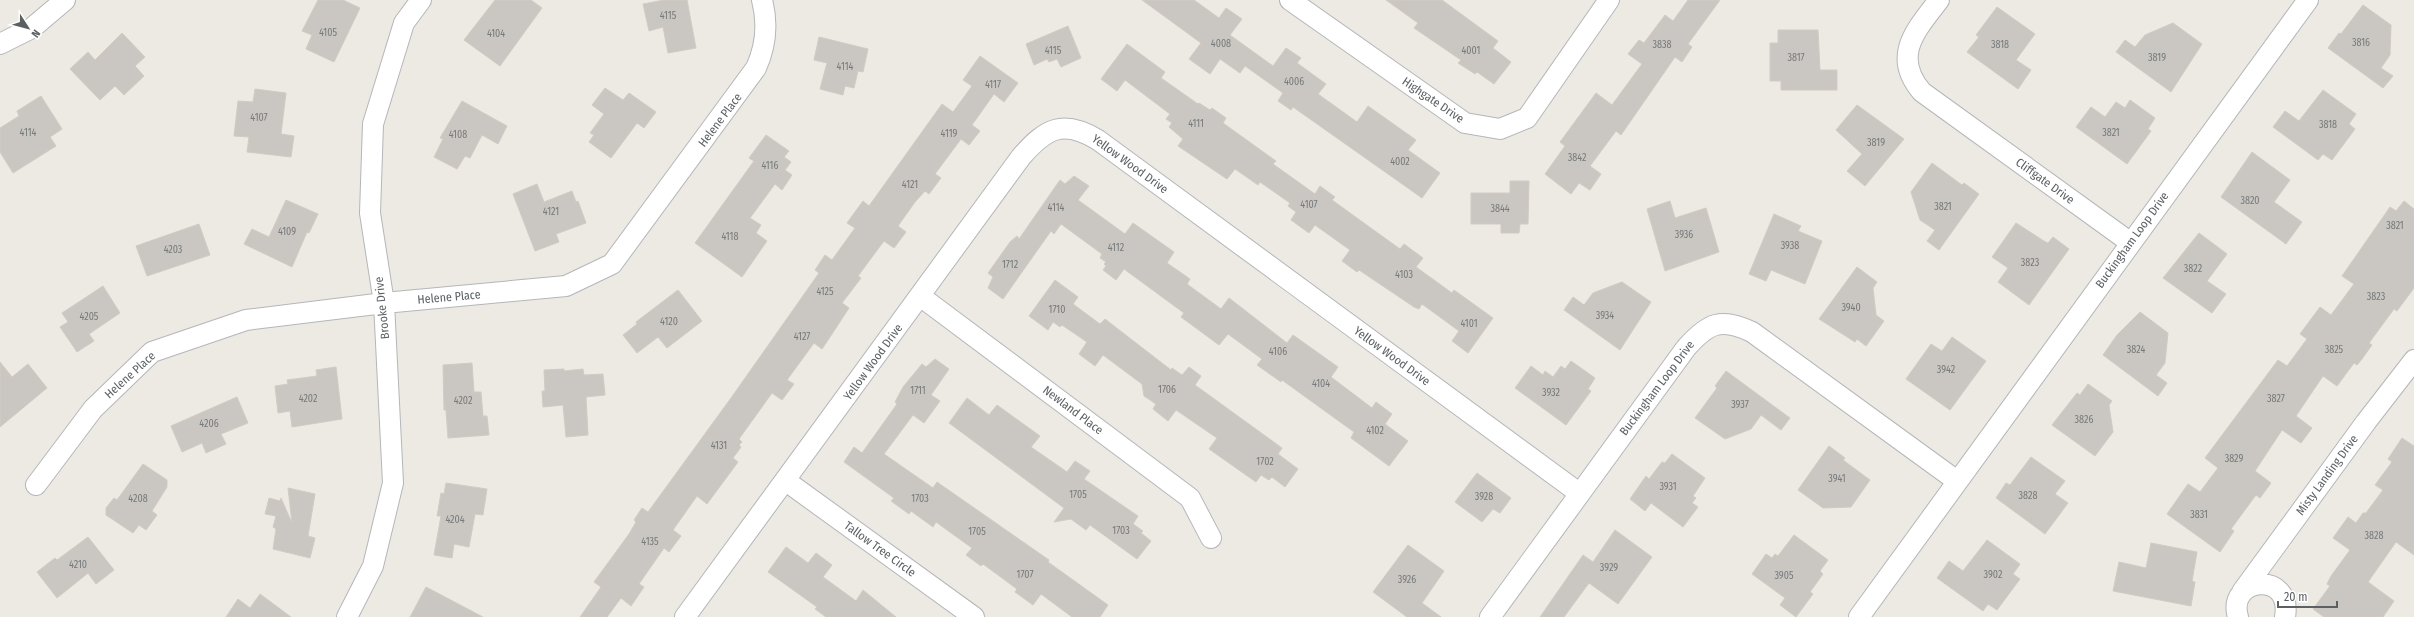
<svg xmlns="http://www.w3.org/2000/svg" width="2414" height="617" font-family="'Fira Sans Condensed',sans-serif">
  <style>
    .building { fill: #cac7c2; stroke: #d1cbc2 }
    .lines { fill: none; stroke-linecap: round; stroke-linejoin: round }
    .minor-casing { stroke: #b4b6ba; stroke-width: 22 }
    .minor { stroke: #fff; stroke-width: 20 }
    .labels { text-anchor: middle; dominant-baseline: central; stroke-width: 4; stroke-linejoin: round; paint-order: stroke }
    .number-label { font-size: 10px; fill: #777a7b }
    .street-label { font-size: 12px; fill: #5b6063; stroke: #fff }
  </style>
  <rect width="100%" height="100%" fill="#edeae3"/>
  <!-- building -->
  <path class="building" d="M318 0H343L360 8 334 62 306 49 312 35 302 31Z
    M495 0H531L542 8 500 66 464 40Z
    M664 0H687L696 48 668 53 663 27 649 31 643 4Z
    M1142 0H1194L1219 18 1226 8 1242 19 1230 35 1273 66 1286 48 1301 58 1297 63 1326 84 1318 94 1357 122 1368 106 1416 140 1408 150 1440 173 1422 198 1293 107 1291 110 1278 101 1283 93 1245 66 1240 73 1220 59 1210 74 1189 59 1201 43Z
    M1386 0H1442L1498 41 1493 48 1511 62 1494 84 1477 72 1475 74 1458 63 1461 60 1414 28 1418 23Z
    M1688 0H1720L1688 44 1692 47 1682 62 1675 57 1621 135 1616 131 1590 166 1601 174 1590 190 1579 183 1571 194 1545 174 1565 146 1560 142 1596 93 1612 105 1642 64 1628 54 1639 40 1644 43 1665 15 1673 21Z
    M2363 5 2391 25 2390 55 2381 68 2393 76 2383 88 2328 48 2339 33 2341 34Z
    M1997 7 2035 34 2016 60 2031 70 2018 89 1967 52 1979 37 1976 35Z
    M2173 23 2202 44 2171 92 2116 52 2125 40 2135 47 2145 35Z
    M1068 26 1081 58 1061 67 1057 59 1049 62 1047 59 1034 65 1026 44Z
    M1778 30H1818L1820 70H1837V90H1781V81H1770V43H1778Z
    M122 33 145 57 135 66 144 76 124 95 115 86 100 100 70 69 88 52 95 60Z
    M819 37 868 49 863 72 858 71 854 88 845 86 843 95 820 89 827 63 814 60Z
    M1127 44 1165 72 1161 78 1198 104 1199 103 1210 110 1212 108 1226 118 1223 123 1276 161 1273 164 1315 194 1320 186 1335 197 1332 200 1400 249 1404 244 1423 258 1416 267 1452 293 1454 290 1493 318 1468 353 1452 341 1459 331 1422 304 1419 309 1414 307 1359 270 1357 272 1342 261 1350 250 1315 225 1309 233 1291 220 1296 212 1288 206 1290 203 1260 182 1258 185 1235 169 1227 179 1178 146 1183 139 1169 127 1172 123 1166 119 1170 114 1125 80 1117 91 1101 79Z
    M980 56 1018 83 1004 102 994 94 972 125 980 131 969 145 961 139 935 174 941 178 929 194 925 191 915 202 898 226 906 232 894 248 884 241 858 276 861 278 842 303 849 308 832 334 822 349 814 343 787 380 794 384 782 400 772 393 739 439 742 442 739 445 741 447 733 458 738 462 707 504 697 496 673 530 681 536 669 552 664 548 639 584 644 587 631 606 621 598 607 617H580L601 587 594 582 629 534 636 522 634 520 642 508 648 512 731 398 819 273 815 270 825 255 832 260 855 228 847 223 863 201 869 206 942 104 953 112 972 86 963 80Z
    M605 88 623 100 629 93 656 112 644 128 637 123 611 158 589 142 594 135 590 133 604 114 592 105Z
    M255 89 286 93 281 134 294 136 291 157 247 152 249 137 234 136 238 101 253 102Z
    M2323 90 2356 114 2349 124 2355 129 2332 160 2323 154 2318 160 2273 127 2285 111 2299 121Z
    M41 96 62 129 50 137 56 146 13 173 0 152V128L19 116 17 111Z
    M2130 100 2155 118 2148 129 2151 131 2127 164 2076 127 2091 107 2105 117 2116 102 2125 108Z
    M462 101 507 126 498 144 482 135 470 158 465 156 457 169 434 157 443 139 440 138Z
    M1857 105 1904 139 1865 186 1847 171 1862 154 1836 130Z
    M766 135 789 151 784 157 791 162 785 170 792 175 782 190 775 184 750 218 761 225 756 233 767 241 742 277 695 243 754 161 749 158Z
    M2252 152 2290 180 2274 202 2302 222 2286 244 2221 197Z
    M1932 163 1962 185 1964 183 1979 194 1939 250 1927 241 1935 230 1920 220 1911 192Z
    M1074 176 1089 186 1078 200 1125 234 1133 223 1174 252 1167 263 1190 279 1187 284 1221 309 1229 298 1287 343 1293 335 1338 367 1331 377 1372 408 1376 402 1392 414 1385 424 1408 441 1389 466 1351 438 1354 432 1282 380 1281 382 1257 365 1262 359 1228 334 1219 345 1181 317 1184 313 1124 269 1116 280 1103 270 1106 266 1104 264 1106 262 1100 258 1102 254 1061 224 1054 234 1051 231 1003 299 988 288 993 277 988 273 1010 242 1017 236 1019 239 1060 180 1065 184Z
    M1510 181H1529L1528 224H1520L1519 233H1501V224H1471V193H1510Z
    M537 184 544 202 572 191 576 202 578 201 586 223 556 234 559 242 535 251 513 194Z
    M286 200 318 214 309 233 307 232 292 267 244 244 252 229 269 237Z
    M1670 201 1675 218 1706 208 1719 252 1665 271 1647 209Z
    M2404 201 2414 209V288L2397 311 2394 309 2369 343 2372 345 2362 359 2357 365 2354 363 2337 386 2323 376 2296 416 2312 428 2301 443 2282 430 2255 471 2271 483 2260 498 2256 495 2231 529 2234 531 2220 552 2167 514 2188 484 2200 492 2218 468 2205 458 2278 360 2287 366 2307 339 2300 334 2320 307 2331 315 2354 284 2342 276 2390 207 2396 211Z
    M1774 214 1801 226 1798 231 1822 241 1805 284 1771 270 1766 281 1749 274Z
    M2016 223 2044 241 2048 243 2053 237 2069 249 2029 305 1998 282 2008 268 1992 257Z
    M199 224 210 255 147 276 136 246Z
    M2199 233 2227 254 2207 281 2226 294 2212 313 2163 278Z
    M1857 267 1877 282 1873 288 1876 315 1884 321 1866 346 1857 339 1855 342 1819 319Z
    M1055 280 1078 297 1073 304 1100 324 1105 319 1171 370 1172 368 1182 375 1189 367 1201 376 1195 385 1282 448 1278 454 1298 469 1285 487 1272 477 1269 480 1261 475 1256 482 1209 449 1217 438 1176 410 1168 421 1153 409 1156 404 1144 396 1142 384 1103 355 1095 366 1079 354 1087 342 1062 325 1060 327 1053 322 1048 330 1029 316Z
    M1622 282 1651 302 1620 350 1564 310 1573 297 1584 305 1593 293Z
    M103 286 120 313 89 334 94 341 77 352 60 327 68 322 62 313Z
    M678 290 702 321 667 348 658 337 637 353 623 335 637 324 636 322Z
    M2140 312 2168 333 2165 363 2156 375 2167 383 2158 396 2103 355 2117 335Z
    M1952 337 1986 361 1950 410 1906 379 1931 344 1942 351Z
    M935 359 949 369 931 395 940 401 924 423 913 415 884 454 933 488 937 482 1049 560 1048 562 1108 605 1100 617H1072L1041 594 1033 605 1015 592 1017 589 983 564 981 566 966 555 972 548 936 522 933 527 911 511 909 514 891 501 894 498 844 462 854 447 862 453 897 404 895 402 903 387 922 364 926 367Z
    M1571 361 1595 378 1588 389 1591 391 1566 425 1515 388 1531 366 1543 375 1545 371 1553 377 1561 366 1565 369Z
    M0 362 12 377 28 364 47 388 0 427Z
    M472 363 474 392H481L483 416H487L489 435 448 438 446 410H444L443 365Z
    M336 367 342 419 292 427 290 411 278 413 275 386 288 384 287 380 317 376 316 370Z
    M564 369V371L583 369 584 375 603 374 605 395 586 397 588 435 566 437 563 405 543 407 542 391H545L544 370Z
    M1726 371 1790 418 1781 430 1761 415 1751 429 1725 439 1695 418 1717 388 1715 386Z
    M2088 384 2112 401 2109 405 2113 432 2095 456 2052 425 2077 393 2080 395Z
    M237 397 248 423 221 434 226 444 206 453 202 443 182 452 171 426Z
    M967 398 989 415 997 405 1040 436 1031 447 1067 472 1075 461 1090 471 1084 479 1138 516 1133 524 1143 531 1141 533 1151 541 1137 559 1090 525 1086 530 1071 519 1054 522 1064 508 949 423Z
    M2402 438 2414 446V555L2396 542 2368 582 2394 601 2383 617H2324L2313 609 2330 586 2327 584 2331 576 2350 550 2333 538 2348 517 2356 523 2363 513H2366L2383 490 2375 485 2392 462 2388 459Z
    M1829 446 1845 458 1843 460 1870 480 1851 507 1823 508 1798 490Z
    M1672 454 1705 478 1693 496 1696 498 1692 503 1698 507 1683 527 1651 503 1645 511 1630 499 1646 476 1649 479 1662 462 1665 463Z
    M2031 457 2065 481 2055 494 2068 503 2045 534 1996 498 2006 483 2010 485Z
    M143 464 167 480V487L152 511 157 515 146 530 139 525 133 533 106 515V508L114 498 117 500Z
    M1477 473 1511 498 1500 513 1493 509 1482 522 1455 502Z
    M446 483 487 489 483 515 475 514 469 547 454 544 452 558 434 555 441 516H437L441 493 444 494Z
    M288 488 315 494 308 536 315 538 310 558 273 549 276 529 273 527 276 516 265 514 269 498 280 501 281 498 292 523Z
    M1615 530 1652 557 1618 604 1589 583 1564 617H1540L1583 555 1593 562Z
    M1794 535 1828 560 1820 571 1823 574 1810 592 1813 594 1796 617 1780 605 1785 598 1752 574 1766 554 1772 558 1775 554 1778 556Z
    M88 537 114 570 96 584 88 573 57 598 37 572 55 558 57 560Z
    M1987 540 2020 564 2013 574 2020 579 1997 610 1988 604 1983 611 1937 578 1949 561 1963 571Z
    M2151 543 2197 552 2192 581 2195 582 2191 606 2113 591 2119 562 2146 568Z
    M1408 545 1444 571 1422 603 1441 617H1407L1373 592Z
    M786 547 808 563 816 553 832 565 823 577 856 601 863 590 896 617H826L815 609 817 607 768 572Z
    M426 587 483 617H410Z
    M260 594 291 617H226L238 599 250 608Z"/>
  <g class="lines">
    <defs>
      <path id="minor" d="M1290 0 1465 123 1500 129 1527 118 1609 0
        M1939 0C1916 30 1891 56 1922 92L2131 243
        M0 44 32 28 65 0
        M920 296 1190 498 1211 538
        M786 481 974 617
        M36 485 93 409 152 352 246 320 384 303 566 286 612 264 756 68C766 46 768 23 762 0
        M2242 592 2366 422 2414 360
        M347 617 373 566 393 483 384 303 370 213 373 124 404 23 421 0
        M685 617 1021 157C1046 128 1063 119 1098 140L1579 493
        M1490 617 1686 348C1708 323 1721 317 1752 332L1957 481
        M1859 617 2308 0
        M2238 617C2226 577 2293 570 2285 617"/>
    </defs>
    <!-- minor casing -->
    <use href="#minor" class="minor-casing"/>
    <!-- minor -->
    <use href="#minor" class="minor"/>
  </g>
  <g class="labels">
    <!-- number labels -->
    <g class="number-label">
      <text x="668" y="16">4115</text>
      <text x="328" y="33">4105</text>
      <text x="496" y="34">4104</text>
      <text x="2361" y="43">3816</text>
      <text x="1221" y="44">4008</text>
      <text x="1662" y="45">3838</text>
      <text x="2000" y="45">3818</text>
      <text x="1053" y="51">4115</text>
      <text x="1471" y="51">4001</text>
      <text x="1796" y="58">3817</text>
      <text x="2157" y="58">3819</text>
      <text x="845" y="67">4114</text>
      <text x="1294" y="82">4006</text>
      <text x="993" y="85">4117</text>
      <text x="259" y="118">4107</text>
      <text x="1196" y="124">4111</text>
      <text x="2328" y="125">3818</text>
      <text x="28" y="133">4114</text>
      <text x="2111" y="133">3821</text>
      <text x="949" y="134">4119</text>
      <text x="458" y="135">4108</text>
      <text x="1876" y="143">3819</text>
      <text x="1577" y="158">3842</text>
      <text x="1400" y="162">4002</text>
      <text x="770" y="166">4116</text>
      <text x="910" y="185">4121</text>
      <text x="2250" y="201">3820</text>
      <text x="1309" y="205">4107</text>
      <text x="1943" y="207">3821</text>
      <text x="1056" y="208">4114</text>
      <text x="1500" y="209">3844</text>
      <text x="551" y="212">4121</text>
      <text x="2395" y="226">3821</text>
      <text x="287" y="232">4109</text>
      <text x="1684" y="235">3936</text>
      <text x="730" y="237">4118</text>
      <text x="1790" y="246">3938</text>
      <text x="1116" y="248">4112</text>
      <text x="173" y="250">4203</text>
      <text x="2030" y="263">3823</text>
      <text x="1010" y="265">1712</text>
      <text x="2193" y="269">3822</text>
      <text x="1404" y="275">4103</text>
      <text x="825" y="292">4125</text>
      <text x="2376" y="297">3823</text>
      <text x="1851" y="308">3940</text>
      <text x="1057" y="310">1710</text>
      <text x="1605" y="316">3934</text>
      <text x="89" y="317">4205</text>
      <text x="669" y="322">4120</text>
      <text x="1469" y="324">4101</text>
      <text x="802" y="337">4127</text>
      <text x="2136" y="350">3824</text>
      <text x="2334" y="350">3825</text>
      <text x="1278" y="352">4106</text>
      <text x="1946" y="370">3942</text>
      <text x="1321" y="384">4104</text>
      <text x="1167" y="390">1706</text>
      <text x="918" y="391">1711</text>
      <text x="1551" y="393">3932</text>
      <text x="308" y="399">4202</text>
      <text x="2276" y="399">3827</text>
      <text x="463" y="401">4202</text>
      <text x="1740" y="405">3937</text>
      <text x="2084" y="420">3826</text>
      <text x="209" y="424">4206</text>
      <text x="1375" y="431">4102</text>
      <text x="719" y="446">4131</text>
      <text x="2234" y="459">3829</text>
      <text x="1265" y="462">1702</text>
      <text x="1837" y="479">3941</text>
      <text x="1668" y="487">3931</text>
      <text x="1078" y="495">1705</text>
      <text x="2028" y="496">3828</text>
      <text x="1484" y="497">3928</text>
      <text x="138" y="499">4208</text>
      <text x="920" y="499">1703</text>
      <text x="2199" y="515">3831</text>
      <text x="455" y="520">4204</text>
      <text x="1121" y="531">1703</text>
      <text x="977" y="532">1705</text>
      <text x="2374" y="536">3828</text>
      <text x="650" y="542">4135</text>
      <text x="78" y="565">4210</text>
      <text x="1609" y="568">3929</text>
      <text x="1025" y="575">1707</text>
      <text x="1993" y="575">3902</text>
      <text x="1784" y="576">3905</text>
      <text x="1407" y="580">3926</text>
    </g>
    <!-- street labels -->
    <g class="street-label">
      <text transform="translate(1433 100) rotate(34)">Highgate Drive</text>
      <text transform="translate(720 120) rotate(-53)">Helene Place</text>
      <text transform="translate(1130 164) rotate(36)">Yellow Wood Drive</text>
      <text transform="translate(2045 181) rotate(36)">Cliffgate Drive</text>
      <text transform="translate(2132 240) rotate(-54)">Buckingham Loop Drive</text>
      <text transform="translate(449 297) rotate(-5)">Helene Place</text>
      <text transform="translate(382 308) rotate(-96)">Brooke Drive</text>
      <text transform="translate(1392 356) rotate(36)">Yellow Wood Drive</text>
      <text transform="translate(873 362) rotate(-54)">Yellow Wood Drive</text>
      <text transform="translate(130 375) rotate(-42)">Helene Place</text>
      <text transform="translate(1657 388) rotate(-53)">Buckingham Loop Drive</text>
      <text transform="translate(1073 410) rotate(37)">Newland Place</text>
      <text transform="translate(2327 475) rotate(-54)">Misty Landing Drive</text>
      <text transform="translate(880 549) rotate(36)">Tallow Tree Circle</text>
    </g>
  </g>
  <!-- north arrow -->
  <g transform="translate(28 28) rotate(126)" stroke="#ffffff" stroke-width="3" paint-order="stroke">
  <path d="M0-3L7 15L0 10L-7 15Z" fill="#5b6063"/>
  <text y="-6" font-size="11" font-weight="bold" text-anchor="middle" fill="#5b6063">N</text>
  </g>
  <!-- scale -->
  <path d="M2278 601v6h59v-6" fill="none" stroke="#5b6063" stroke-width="2"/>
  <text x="2284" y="601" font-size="12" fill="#5b6063" stroke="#ffffff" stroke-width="3" paint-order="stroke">20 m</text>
</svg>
